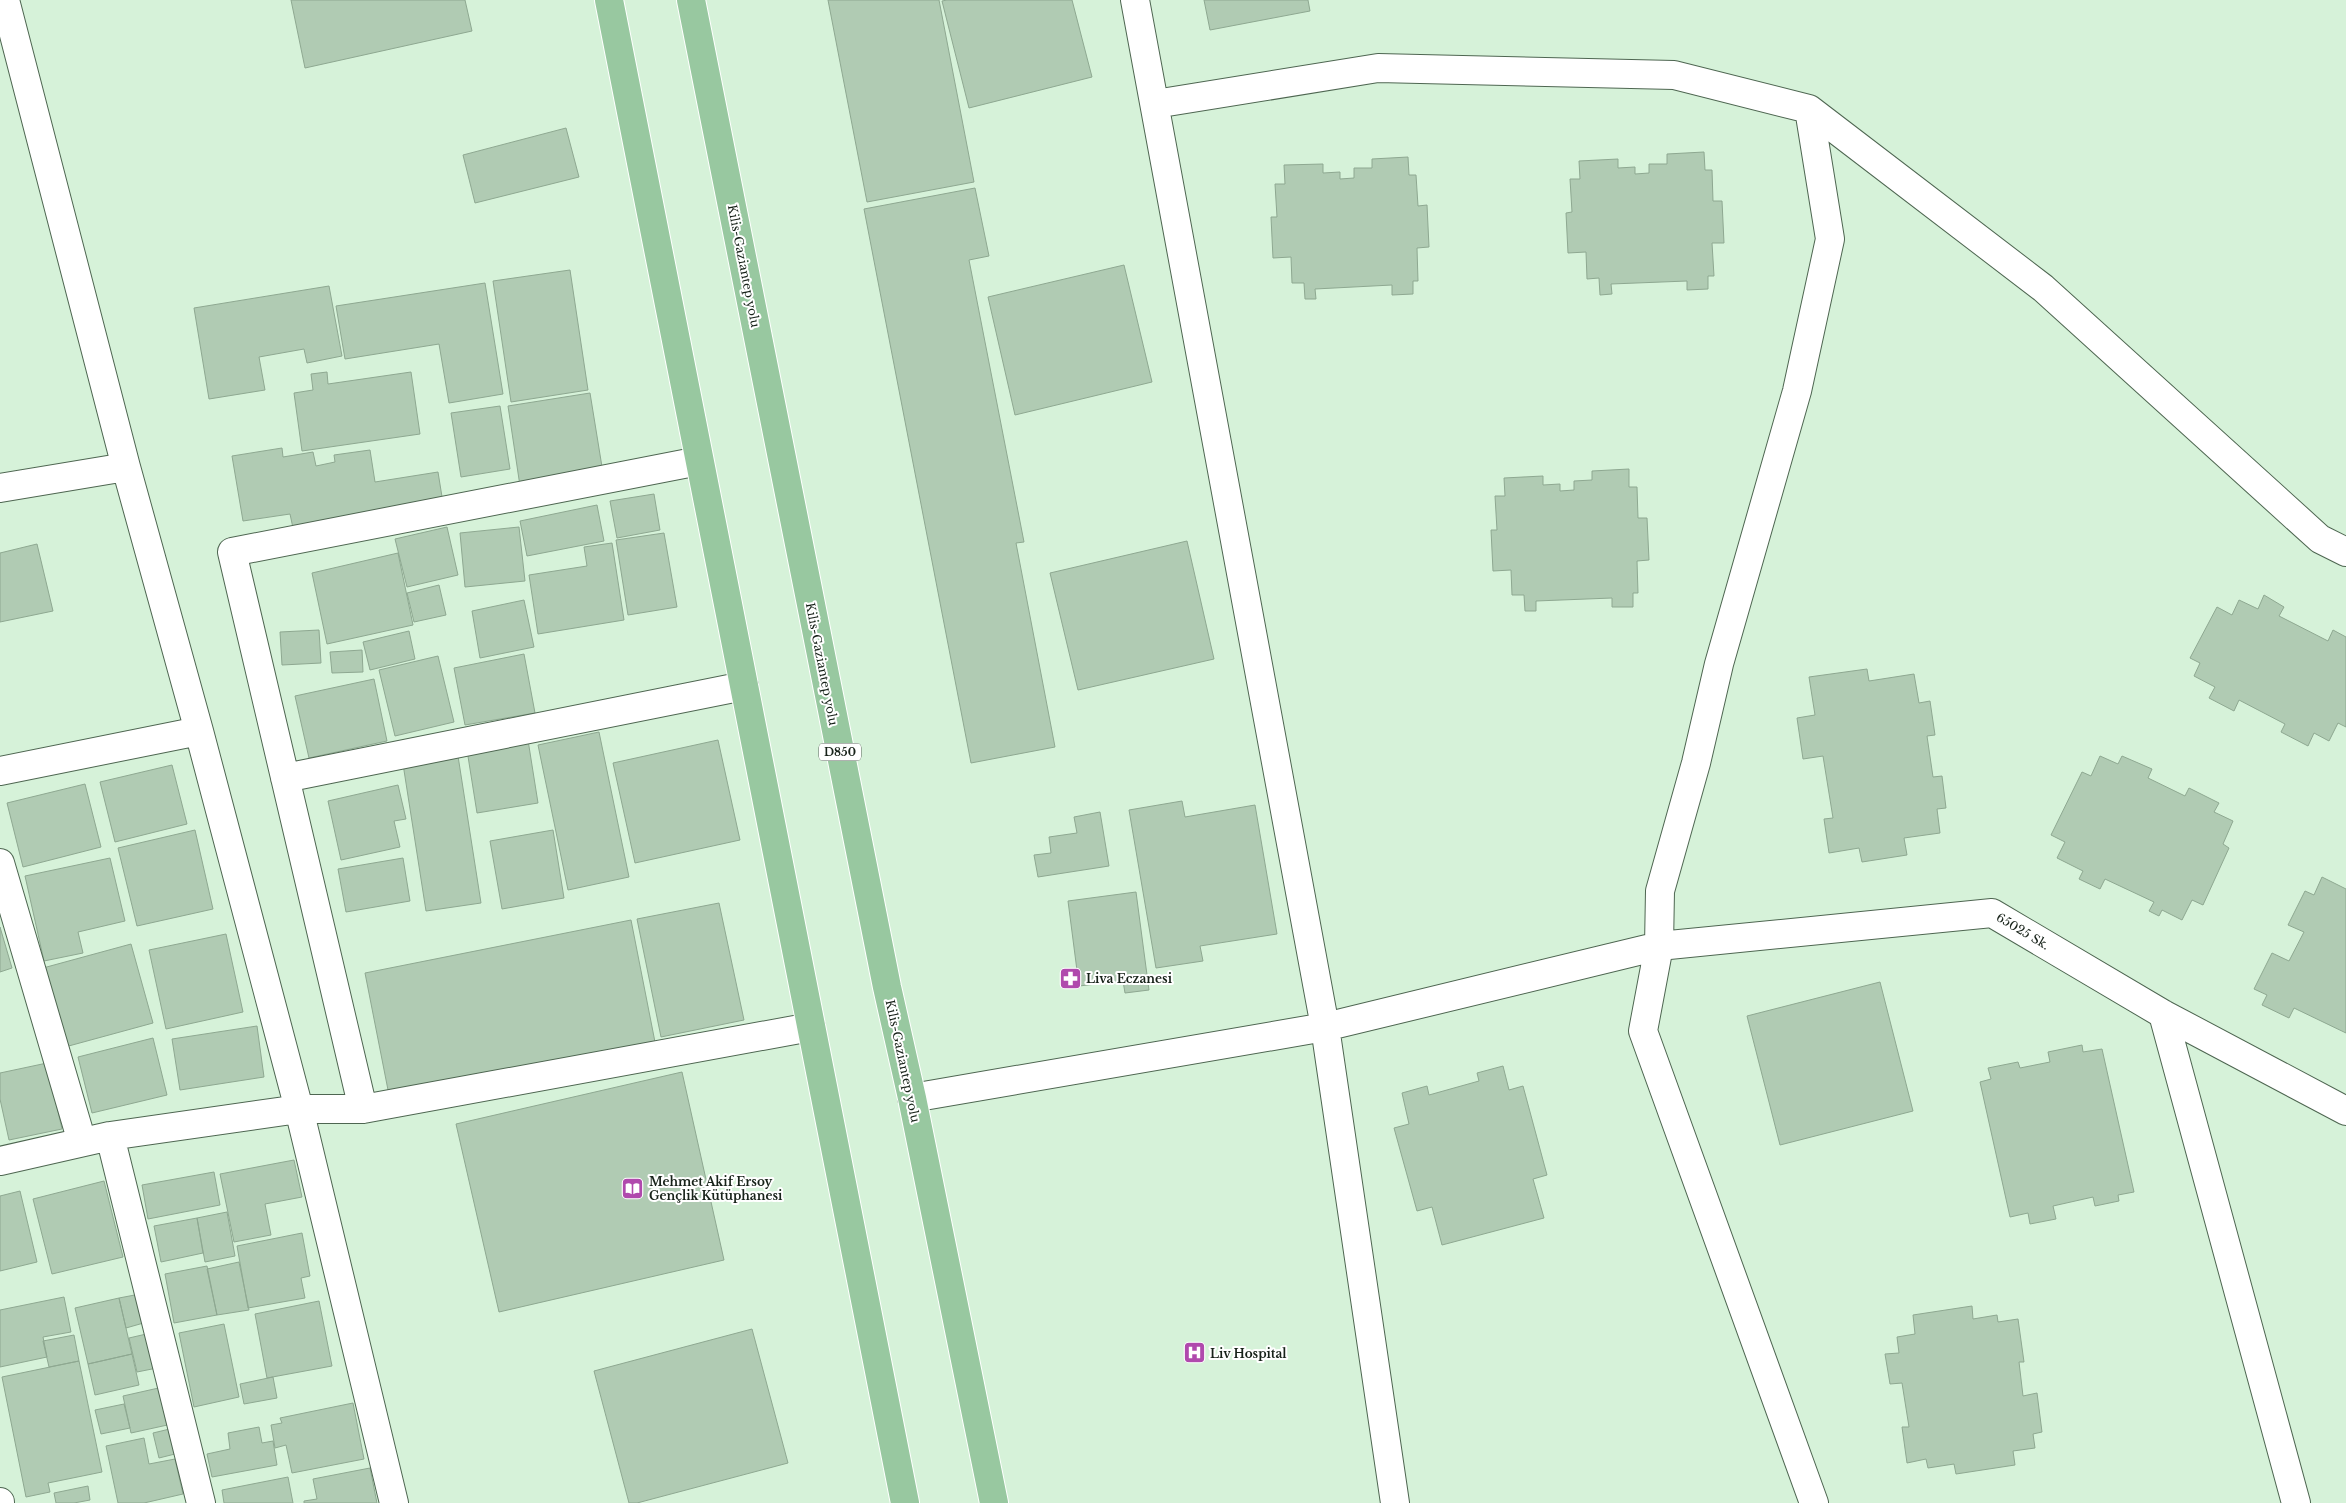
<svg xmlns="http://www.w3.org/2000/svg" width="2346" height="1503" font-family="'Libre Baskerville',serif">
  <style>
    .building { fill: #b0cbb3; stroke: #8ea891 }
    .lines { fill: none; stroke-linecap: round; stroke-linejoin: round }
    .minor-casing { stroke: #4e6651; stroke-width: 30 }
    .trunk-casing { stroke: #fff; stroke-width: 30 }
    .minor { stroke: #fff; stroke-width: 28 }
    .trunk { stroke: #98c8a0; stroke-width: 28 }
    .labels { text-anchor: middle; dominant-baseline: central; stroke-width: 4; stroke-linejoin: round; paint-order: stroke }
    .shield { fill: #fff; stroke: #5d645e; stroke-width: 1 }
    .shield-label { font-size: 11px; font-weight: bold; fill: #172219 }
    .street-label { font-size: 12px; fill: #172219; stroke: #fff }
    .poi-label { font-size: 12px; font-weight: bold; fill: #172219; stroke: #fff; text-anchor: start }
  </style>
  <rect width="100%" height="100%" fill="#d6f2d9"/>
  <!-- building -->
  <path class="building" d="M291 0H465L472 31 305 68Z
    M828 0H939L974 182 867 202Z
    M947 0H1072L1092 77 969 108 942 1Z
    M1204 0H1308L1310 11 1210 30Z
    M566 128 579 177 475 203 463 155Z
    M1704 152 1705 170H1712L1713 201H1722L1724 243H1712L1714 276H1708V289L1687 290V281L1611 284 1612 294 1600 295 1599 278 1587 279 1586 252 1568 253 1566 213 1572 212 1570 179H1580L1579 161 1618 159V168L1635 167V174L1649 173V164H1667V154Z
    M1408 157 1409 175H1416L1418 206 1427 205 1429 247 1417 248 1418 281H1413V294L1392 295V285L1315 289 1316 299H1305L1304 283H1292L1291 257 1273 258 1271 217H1277L1275 184H1285L1284 165 1323 164V173L1340 172V179L1354 178V168H1372V159Z
    M975 188 989 256 969 260 1024 542 1016 543 1055 747 971 763 864 209Z
    M1124 265 1152 382 1015 415 988 297Z
    M570 270 588 390 511 402 493 281Z
    M485 283 503 394 449 403 439 344 345 359 336 306Z
    M329 286 342 356 307 363 304 349 259 357 265 390 209 399 194 308Z
    M327 372 328 384 411 372 420 434 302 451 294 393 313 390 311 374Z
    M590 393 603 473 520 486 508 406Z
    M500 406 510 469 461 477 451 413Z
    M282 448 283 457 313 452 316 466 335 462 334 455 370 450 375 482 438 472 443 503 293 528 290 514 243 521 232 456Z
    M1629 469V487H1637L1638 518H1647L1649 560 1637 561 1638 593H1633V607H1612V598L1536 601V611H1525L1524 595H1512L1511 570 1493 571 1491 530H1497L1495 496H1505L1504 478 1543 476V485L1560 484V491L1574 490V481L1592 480V471Z
    M654 494 660 530 617 538 610 501Z
    M597 505 604 541 527 556 520 521Z
    M447 527 458 575 407 587 395 539Z
    M519 527 525 581 465 587 460 533Z
    M664 533 677 607 628 615 616 540Z
    M1187 541 1214 659 1078 690 1050 573Z
    M612 543 624 620 538 634 529 575 587 566 584 547Z
    M37 544 53 611 0 622V553Z
    M398 553 413 625 327 644 312 573Z
    M439 585 446 615 414 622 407 593Z
    M2264 595 2284 607 2279 616 2328 641 2333 630 2346 637V727L2338 723 2329 741 2314 733 2308 746 2281 732 2285 724 2239 700 2234 711 2209 698 2215 687 2194 676 2200 663 2190 658 2217 607 2232 615 2239 600 2258 609Z
    M524 600 534 647 480 658 472 611Z
    M319 630 321 663 282 665 280 632Z
    M409 631 415 659 370 670 363 642Z
    M362 650 363 672 332 673 330 652Z
    M524 654 535 713 465 725 454 668Z
    M438 656 454 722 395 736 379 670Z
    M1867 669 1869 681 1914 674 1919 703 1930 701 1935 735 1927 736 1933 777 1942 776 1946 808 1937 809 1940 833 1904 838 1907 855 1862 862 1859 848 1829 853 1824 819 1833 818 1823 756 1803 759 1797 718 1815 715 1809 677Z
    M374 679 387 741 309 758 295 696Z
    M599 732 629 877 568 890 538 745Z
    M528 740 538 803 477 813 467 750Z
    M718 740 740 840 635 863 613 763Z
    M458 756 481 903 426 911 403 764Z
    M2100 756 2118 764 2122 756 2152 769 2148 778 2185 796 2189 788 2219 803 2214 812 2233 821 2223 844 2229 848 2203 905 2192 900 2182 920 2162 910 2159 916 2149 911 2154 902 2105 879 2100 889 2079 879 2083 871 2057 858 2065 842 2051 835 2082 772 2091 776Z
    M172 765 187 824 115 842 100 782Z
    M85 784 101 847 23 867 7 803Z
    M398 785 406 819 394 821 400 847 341 860 328 801Z
    M1182 801 1185 817 1255 805 1277 934 1200 946 1203 961 1156 968 1129 810Z
    M1100 812 1109 866 1038 877 1034 855 1051 853 1049 837 1077 833 1074 817Z
    M195 830 213 909 137 926 118 848Z
    M553 830 564 898 502 909 490 841Z
    M110 858 125 921 78 932 83 953 44 961 25 876Z
    M403 858 410 901 346 912 338 869Z
    M2322 877 2346 889V1033L2294 1008 2289 1018 2262 1005 2267 995 2254 989 2272 953 2289 961 2304 932 2288 925 2305 891 2314 895Z
    M1136 892 1149 990 1125 993 1123 981 1079 986 1068 901Z
    M719 903 744 1020 661 1037 637 919Z
    M631 920 655 1042 389 1095 365 973Z
    M0 927 12 968 0 972Z
    M226 934 243 1012 166 1029 149 950Z
    M131 944 153 1023 65 1047 43 968Z
    M1880 982 1913 1111 1780 1145 1747 1016Z
    M257 1026 264 1077 180 1090 172 1039Z
    M153 1038 167 1095 92 1113 78 1057Z
    M2082 1045 2083 1052 2102 1049 2134 1192 2118 1195 2119 1201 2095 1206 2093 1197 2053 1206 2056 1219 2030 1224 2028 1213 2010 1217 1980 1082 1991 1079 1988 1068 2018 1062 2020 1068 2050 1062 2048 1052Z
    M47 1063 62 1129 9 1140 0 1099V1073Z
    M1503 1066 1509 1090 1523 1086 1547 1175 1533 1179 1544 1218 1442 1245 1432 1207 1417 1211 1394 1128 1409 1124 1402 1093 1427 1086 1429 1095 1479 1081 1477 1073Z
    M682 1072 724 1260 499 1312 456 1124Z
    M294 1160 302 1197 265 1204 271 1235 234 1242 220 1174Z
    M214 1172 220 1205 148 1219 142 1185Z
    M104 1181 123 1257 52 1274 33 1199Z
    M20 1191 37 1262 0 1271V1196Z
    M227 1212 235 1256 205 1262 197 1218Z
    M197 1218 203 1253 161 1262 154 1226Z
    M302 1233 310 1276 301 1278 305 1298 248 1308 237 1246Z
    M239 1262 249 1310 217 1315 207 1269Z
    M207 1266 217 1315 174 1323 165 1274Z
    M140 1294 147 1322 126 1328 119 1298Z
    M64 1297 71 1332 43 1337 47 1357 0 1367V1310Z
    M119 1298 132 1354 88 1364 75 1308Z
    M319 1301 332 1366 267 1378 255 1314Z
    M1972 1306 1973 1319 1997 1315 1998 1322 2018 1319 2024 1362H2019L2023 1396 2037 1393 2042 1432 2033 1434 2035 1448 2013 1451 2015 1465 1956 1474 1954 1464 1928 1468 1926 1459 1907 1463 1902 1427H1909L1902 1383 1890 1384 1885 1354 1899 1353 1897 1337 1915 1334 1913 1315Z
    M224 1324 239 1397 194 1407 179 1333Z
    M752 1329 788 1463 637 1503H629L594 1371Z
    M155 1332 157 1368 137 1372 129 1338Z
    M74 1335 79 1361 49 1367 43 1341Z
    M132 1354 139 1385 95 1395 88 1364Z
    M79 1361 102 1472 48 1483 50 1492 26 1497 2 1377Z
    M273 1377 277 1398 244 1404 240 1384Z
    M163 1387 172 1424 131 1433 123 1396Z
    M353 1403 364 1459 292 1473 286 1445 275 1448 271 1425 282 1423 280 1418Z
    M124 1404 130 1428 101 1434 95 1410Z
    M178 1427 183 1452 159 1458 153 1433Z
    M259 1427 262 1443 273 1441 277 1465 212 1477 207 1454 230 1449 228 1433Z
    M144 1438 149 1464 175 1459 183 1494 144 1503H118L106 1446Z
    M370 1468 377 1503H304V1501L317 1499 313 1479Z
    M288 1477 293 1503H224L222 1490Z
    M88 1486 90 1500 74 1503H56L54 1493Z"/>
  <g class="lines">
    <defs>
      <path id="minor" d="M5 0 126 467
        M1135 0 1325 1027 1395 1503
        M1155 104 1378 68 1674 75 1809 109 2043 288 2320 539 2346 552
        M1809 109 1830 239 1797 391 1719 664 1696 763 1660 891 1659 946 1643 1031 1814 1503
        M0 488 126 467 199 731 299 1109 394 1503
        M0 771 199 731
        M285 778 744 686
        M0 863 82 1142
        M2163 1014 2296 1503
        M912 1098 1325 1027 1659 946 1992 913 2163 1014 2346 1111
        M363 1109 232 552 699 461
        M110 1136 201 1503
        M0 1161 110 1136 299 1109H363L811 1027
        M0 1502V1503"/>
      <path id="trunk" d="M609 0 905 1503
        M691 0 887 987 912 1098 994 1503"/>
    </defs>
    <!-- minor casing -->
    <use href="#minor" class="minor-casing"/>
    <!-- trunk casing -->
    <use href="#trunk" class="trunk-casing"/>
    <!-- minor -->
    <use href="#minor" class="minor"/>
    <!-- trunk -->
    <use href="#trunk" class="trunk"/>
  </g>
  <!-- icons -->
  <defs>
    <symbol id="pharmacy-square" viewBox="-11 -11 22 22"><rect x="-9" y="-9" width="18" height="18" rx="4" fill="#b049ad" stroke="#fff"/><path d="M-2-6h4v4h4v4h-4v4h-4v-4h-4v-4h4Z" fill="#fff"/></symbol>
    <symbol id="library-square" viewBox="-11 -11 22 22"><rect x="-9" y="-9" width="18" height="18" rx="4" fill="#b049ad" stroke="#fff"/><path d="M-6-4Q-3-5.5-.7-3.5V5Q-3 3-6 4ZM6-4Q3-5.5 .7-3.5V5Q3 3 6 4Z" fill="#fff"/></symbol>
    <symbol id="hospital-square" viewBox="-11 -11 22 22"><rect x="-9" y="-9" width="18" height="18" rx="4" fill="#b049ad" stroke="#fff"/><path d="M-5-5h3v3.5h4V-5h3V5h-3V1.5h-4V5h-3Z" fill="#fff"/></symbol>
  </defs>
  <g fill-rule="evenodd">
    <use href="#pharmacy-square" x="1058" y="966" width="25" height="25"/>
    <use href="#library-square" x="620" y="1176" width="25" height="25"/>
    <use href="#hospital-square" x="1182" y="1340" width="25" height="25"/>
  </g>
  <g class="labels">
    <!-- shield labels -->
    <rect class="shield" x="819" y="743.5" width="42" height="17" rx="4"/>
    <g class="shield-label">
      <text x="840" y="752">D850</text>
    </g>
    <!-- street labels -->
    <g class="street-label">
      <text transform="translate(744 266) rotate(79)">Kilis-Gaziantep yolu</text>
      <text transform="translate(822 664) rotate(79)">Kilis-Gaziantep yolu</text>
      <text transform="translate(2023 931) rotate(31)">65025 Sk.</text>
      <text transform="translate(903 1061) rotate(78)">Kilis-Gaziantep yolu</text>
    </g>
    <!-- poi labels -->
    <g class="poi-label">
      <text x="1086" y="978">Liva Eczanesi</text>
      <text x="649" y="1181">Mehmet Akif Ersoy<tspan x="649" dy="14">Gençlik Kütüphanesi</tspan></text>
      <text x="1210" y="1353">Liv Hospital</text>
    </g>
  </g>
</svg>
